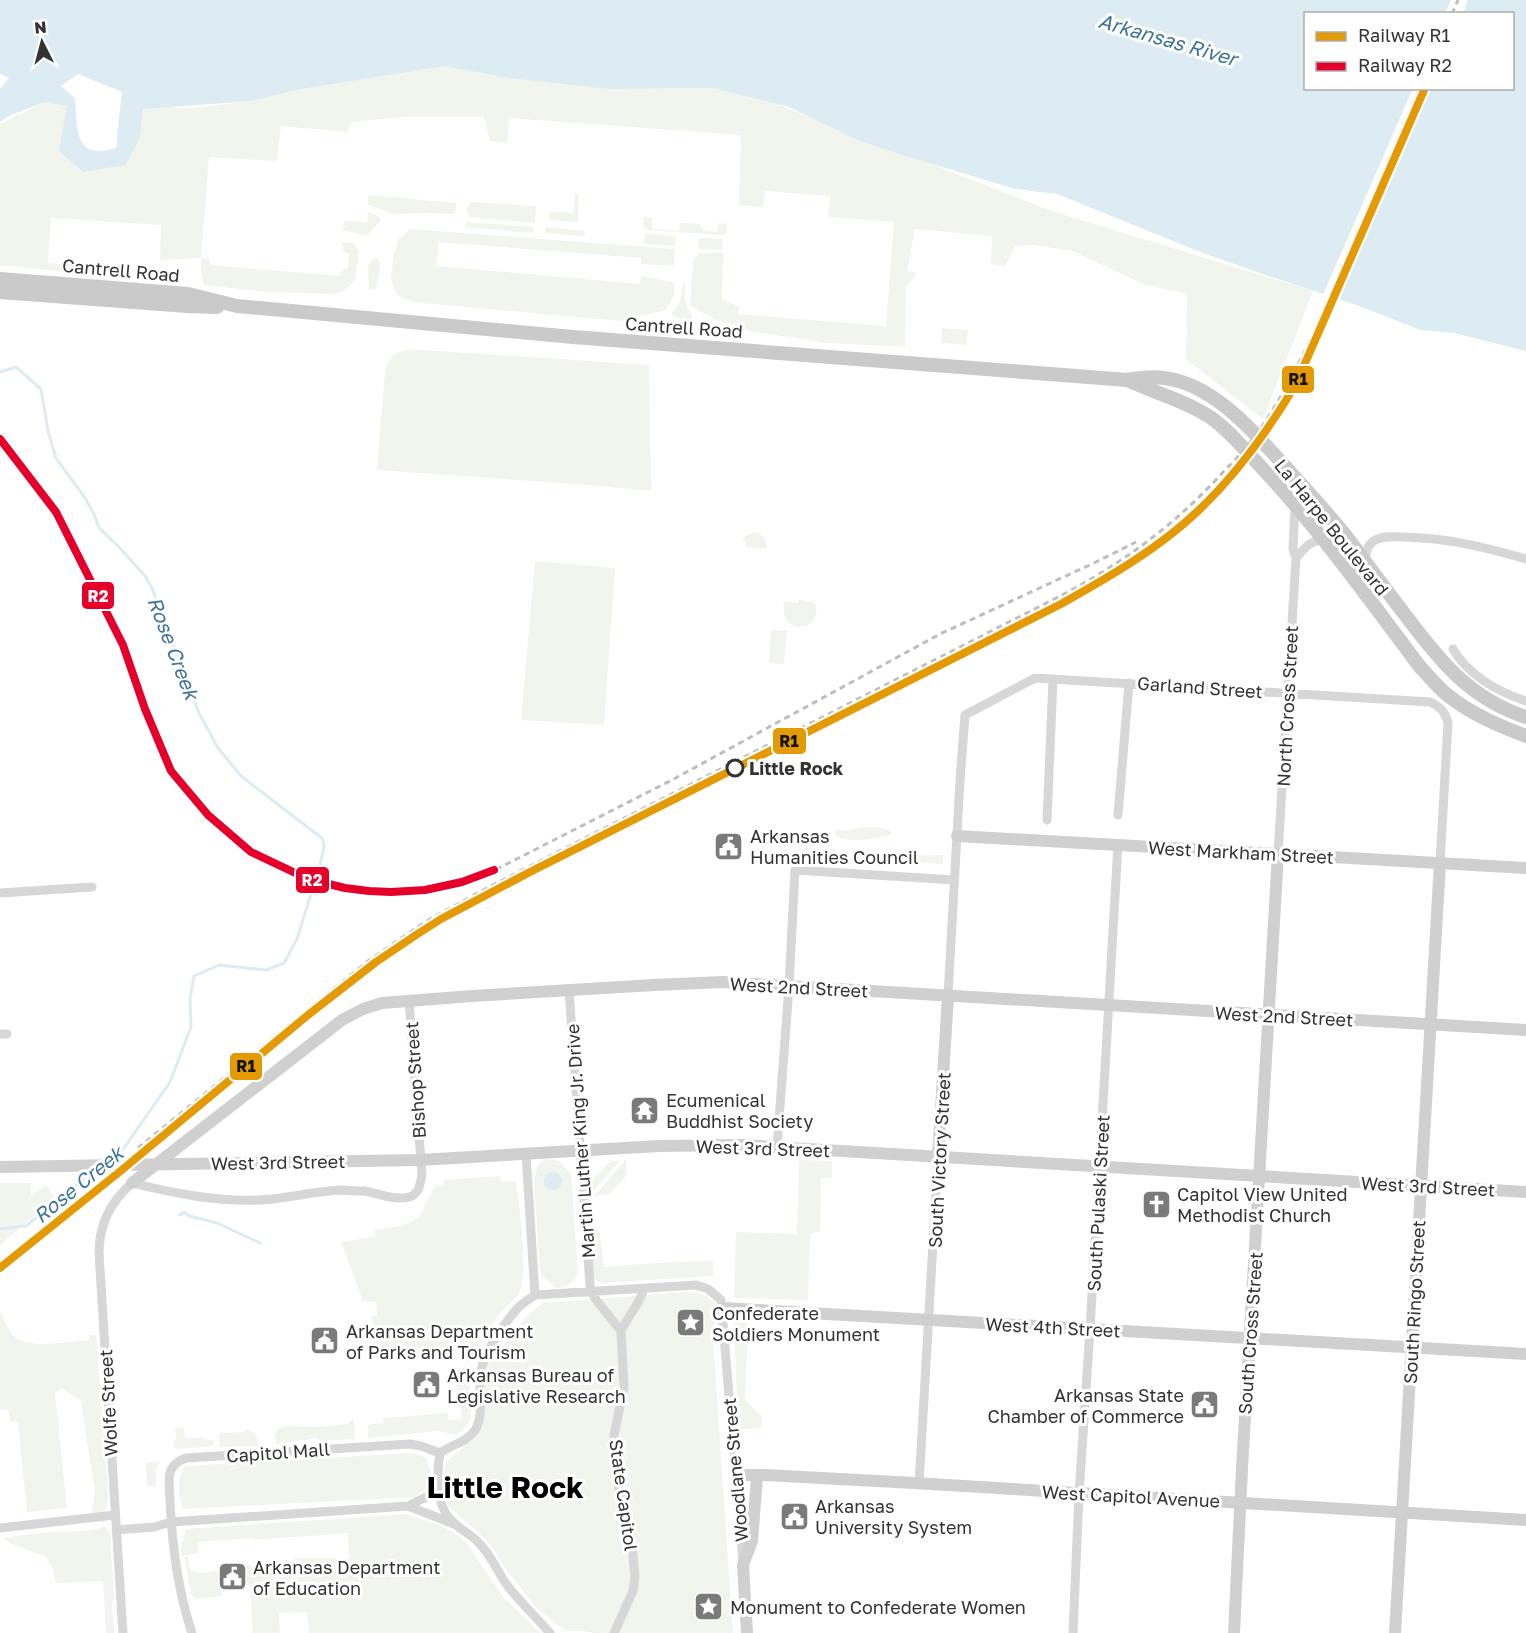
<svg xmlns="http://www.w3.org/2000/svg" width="1526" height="1633" font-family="'Golos Text',sans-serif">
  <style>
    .green { fill: #f1f5ed }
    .water { fill: #ddebf3; fill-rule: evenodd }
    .pier { fill: #fff }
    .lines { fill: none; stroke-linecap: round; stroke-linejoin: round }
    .stream { stroke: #ddebf3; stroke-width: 3 }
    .street { stroke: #d7d7d7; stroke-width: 9 }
    .secondary { stroke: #d0d0d0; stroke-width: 12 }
    .primary { stroke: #cacaca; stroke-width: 14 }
    .rail { stroke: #bebebe; stroke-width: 3; stroke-dasharray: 6 4.5; stroke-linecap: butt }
    .rail-1-casing { stroke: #fff; stroke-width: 12 }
    .rail-2-casing { stroke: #fff; stroke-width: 12 }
    .rail-1 { stroke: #e39a05; stroke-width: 8 }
    .rail-2 { stroke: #e4002b; stroke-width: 8 }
    .stop-dot { fill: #fff; stroke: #333; stroke-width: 3 }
    .labels { text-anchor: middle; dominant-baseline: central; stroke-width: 6; stroke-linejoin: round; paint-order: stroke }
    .street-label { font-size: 18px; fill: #333; stroke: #fff }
    .stop-label { font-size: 18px; font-weight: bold; fill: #333; stroke: #fff; text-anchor: start }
    .poi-label { font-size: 18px; fill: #333; stroke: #fff; text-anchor: start }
    .water-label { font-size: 20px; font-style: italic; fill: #3f7597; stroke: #fff }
    .town-label { font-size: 30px; font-weight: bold; fill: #000; stroke: #fff }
    .line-badge { stroke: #fff; stroke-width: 2 }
    .badge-label { font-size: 16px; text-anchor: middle; font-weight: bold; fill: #fff }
    .pale-badge-label { font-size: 16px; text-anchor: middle; font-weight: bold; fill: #111 }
  </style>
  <rect width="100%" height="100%" fill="#fff"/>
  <!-- green -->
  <path class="green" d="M445 66 611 89 712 88 776 104 1055 212 1313 291 1263 419 1186 359 1187 294 1143 284 1073 251 1033 245 1015 246 1005 266 991 264 992 236 915 229 907 271 916 272 915 277 906 286 905 347 828 343 750 331 729 323 720 322 690 306 693 261 699 253 723 252 722 299 739 307 738 314 886 326 894 222 828 217 830 196 765 191 763 207 739 205 741 135 509 118 507 143 490 141 484 117H405L352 122 347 132 281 126 277 161 209 157 201 258H208L211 265 340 276 341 270 348 268 349 254 343 251 342 242 353 243 359 251 355 281 343 291 336 294 268 292 204 285 201 270V258L160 260 161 225 51 218 48 263 104 267 103 276 0 265V124L45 102 68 106 59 151 83 172 140 138 143 109 164 107 192 108 252 101 296 90Z
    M575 194H579L578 222 549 220V212L573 213Z
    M368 195 456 203 455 214 425 213 395 214 368 205Z
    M471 202 536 206 535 223 469 217 466 209Z
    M368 212 378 216 381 220 367 236 343 230 344 221 367 222Z
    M644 217 652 218V229L679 231 680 223 700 224 702 230 717 232 719 223 727 224 726 233 720 235 648 230 643 227Z
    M466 222 534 227 533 233 465 227Z
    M546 227 584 231 585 236 545 233Z
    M410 229 675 249 674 266 641 264V258L439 242 436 266 640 284 641 276 673 282C677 292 671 301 666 310L620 321 413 302 402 298 397 294 391 280 393 259 398 240Z
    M645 233 676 237 675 246 644 244Z
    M699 238 723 239 722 250 698 249Z
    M376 258 379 260 380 267 376 289 369 290 368 266 372 259Z
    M683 283H685V301L693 318 684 321 671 315 680 301Z
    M942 328 968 330 966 345 941 343Z
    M409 349 649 365 651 491 577 484 377 470 385 372C389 356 394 353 409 349Z
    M753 532C763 533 767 539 767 549L745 547 746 541H743V538Z
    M535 561 615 568 604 725 521 720Z
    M811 599C820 607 817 615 810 624 791 633 782 620 784 601L798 603 799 600 811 602Z
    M771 630 787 631 784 664 769 663Z
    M864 827H876L891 830V835C873 839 854 843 837 837L835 832 838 829 845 831Z
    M943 855V864L837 858Z
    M545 1159 559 1161 571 1174 578 1273 571 1283 565 1287 556 1288 544 1278 540 1271 534 1180 538 1165Z
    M625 1160H626L627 1175 610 1194 594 1196Z
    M799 1160 832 1161V1177L821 1178 820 1232 810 1233 808 1300 734 1298 736 1232 797 1234Z
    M610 1161H620L593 1191 592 1181Z
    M500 1176 501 1182 516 1181C519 1209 529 1268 519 1293 516 1300 508 1304 503 1310 490 1325 479 1343 471 1362H462L458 1349 445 1350V1355L381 1359V1355H375L372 1316 377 1315 376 1302 363 1301 341 1242 375 1237V1230C389 1228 411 1226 420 1215 424 1211 423 1207 426 1202 429 1197 433 1191 436 1186L444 1185V1180Z
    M0 1183H31V1196L46 1185 55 1198 0 1245Z
    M594 1229 599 1230 604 1267 671 1262 713 1261V1276L601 1283 595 1280 593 1274 591 1232Z
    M687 1292 703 1294 718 1305 719 1321 712 1326 733 1633H594L583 1631H568L557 1625 537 1608 505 1568 495 1551 482 1536 448 1506 444 1491V1464L472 1439 487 1365 526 1317 542 1303Z
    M2 1312C4 1321 8 1331 15 1337 31 1350 71 1341 90 1340L89 1335H96L108 1496 106 1511 92 1513 95 1493 81 1401 62 1388 55 1393 67 1508 27 1512 18 1422H10L8 1409 0 1410V1314Z
    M734 1319H748L745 1400 762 1416 761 1428 738 1430Z
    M473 1367 470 1377 471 1417 467 1426 456 1435 454 1434 438 1431 368 1438V1425L384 1423 383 1418 448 1413 449 1420 462 1419 461 1404H458L455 1369Z
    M354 1420 355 1439 319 1441 318 1438 276 1444 275 1435 278 1429 284 1426 318 1427 349 1424V1421Z
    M175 1428H184L185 1439 203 1437V1439L213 1440V1446L177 1449 173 1445 176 1438Z
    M245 1429C254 1431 258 1436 258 1446L220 1447 219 1433 245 1432Z
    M413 1453 426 1458 430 1470 429 1485 416 1497 183 1509C178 1491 176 1483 185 1466Z
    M160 1461 156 1470V1487L147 1486 146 1463Z
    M405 1514 434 1523 453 1532 466 1542 503 1597 540 1633H309L307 1612 279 1613 280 1633H253L250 1585 234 1586 233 1566H259L295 1564V1558H349L348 1533 254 1540 253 1538 198 1542V1553L182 1556 181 1547 186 1529Z
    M106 1526 107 1530 110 1532 114 1598 112 1603 114 1633H106L103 1581 56 1583 53 1569 46 1557 10 1543 5 1540 4 1538C22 1535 39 1533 57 1532 73 1531 92 1532 106 1526Z
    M184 1557H188C189 1561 188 1564 190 1568 194 1576 212 1571 220 1571L222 1596 195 1599 191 1595Z"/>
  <!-- water -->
  <path class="water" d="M0 0H1526V351L1454 333 1421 330 1356 305 1260 273 1203 253 1057 194 1015 189 899 154 858 140 789 107 712 88 611 89 509 78 445 66 296 90 252 101 143 109 140 138 125 165 83 172 59 151 67 106 45 102 11 115 0 122V89L9 78 0 74ZM1306 14H1512V88H1306ZM78 74 122 92C120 111 117 129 117 147 110 149 104 152 97 151 73 150 77 115 75 98L61 86Z
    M544 1181a9 9 0 1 1 18 0a9 9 0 1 1-18 0Z"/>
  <!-- pier -->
  <path class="pier" d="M1451 0H1468L1463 13H1445Z
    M1413 88 1430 89 1337 302 1322 297Z"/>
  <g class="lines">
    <!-- stream -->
    <path class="stream" d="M0 372 16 367 41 389 48 431 56 458 85 498 94 514 99 528 119 547 145 576 152 588 199 713 218 748 241 776 323 839 324 847 320 865
      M108 1161 124 1148 170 1082 191 1027 190 999 194 976 219 965 266 970 284 963 297 939 311 894
      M180 1215 184 1212 189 1216 217 1223 260 1243
      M0 1229 26 1226 95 1170"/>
    <!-- street -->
    <path class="street" d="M1296 558C1304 549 1310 540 1324 540
      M1366 563C1365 555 1366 548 1372 542 1381 535 1393 537 1404 537 1447 538 1485 547 1526 559
      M1453 649C1468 675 1498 692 1526 701
      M1118 815 1129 683
      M1047 820 1053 679
      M1278 854 1296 558 1293 549 1295 505
      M0 893 92 887
      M569 990 590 1285 591 1292 597 1301 621 1331 624 1387 614 1435 619 1489 630 1525 635 1577 633 1591 614 1633
      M948 996 960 780 965 715 1035 678 1430 702C1441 707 1445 712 1448 723L1440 863
      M0 1034H7
      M777 1147 789 986 795 870 954 880
      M526 1154 535 1295C529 1299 521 1304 516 1310 503 1325 480 1358 480 1379 479 1395 484 1416 475 1430 467 1442 451 1445 440 1453 437 1471 436 1495 445 1512 452 1526 469 1532 479 1543 491 1555 497 1571 507 1585 520 1602 536 1617 550 1633
      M535 1295 696 1285 708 1289 721 1300 743 1561
      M621 1331C628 1316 640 1304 644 1288
      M919 1484 938 1157
      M408 1506 428 1496 439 1486
      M0 1528 115 1515
      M116 1530 154 1527 171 1522 408 1506 454 1524
      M123 1633 99 1253C99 1224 110 1202 132 1183 173 1193 217 1202 259 1200 288 1199 317 1190 345 1190 351 1191 358 1191 364 1191 377 1193 395 1201 409 1197 419 1195 420 1184 422 1175L409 1000
      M192 1633C178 1591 172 1545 170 1501 170 1492 168 1482 170 1473 172 1465 178 1461 186 1458L410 1444 421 1446 440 1453
      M1073 1633 1079 1494 1090 1329 1118 844"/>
    <!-- secondary -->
    <path class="secondary" d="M957 836 1526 868
      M938 1157 948 996
      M0 1167 420 1160 659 1146 741 1145 1526 1192
      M132 1183 342 1020 363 1009 382 1003 472 996 654 985 722 982 1526 1030
      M723 1308 1526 1354
      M736 1475H765L914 1483 1526 1520
      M747 1633 743 1565 752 1541 757 1477
      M1234 1633 1242 1468 1278 854
      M1395 1633 1440 863"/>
    <!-- primary -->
    <path class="primary" d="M0 279 188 294 237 306 573 337 1127 380C1139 378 1152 376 1164 378 1210 383 1251 428 1280 461 1302 485 1325 510 1346 536 1366 563 1386 590 1406 616 1440 661 1470 699 1526 717
      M0 292 187 306 217 307
      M1127 380C1155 393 1184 400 1210 417 1230 431 1245 450 1262 468 1320 530 1369 599 1420 667 1430 677 1439 689 1450 697 1473 715 1500 726 1526 736"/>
    <!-- rail -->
    <path class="rail" d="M1452 14 1458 0
      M0 439 56 512 123 645 145 709 171 771 208 815 251 852 308 879 345 888 369 891 407 892 425 890 462 882 497 869 670 781 940 634 1094 563 1136 542
      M138 1148 368 961 425 922 487 888 1068 592C1130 558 1178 522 1225 470 1232 463 1240 455 1247 447 1288 394 1314 333 1340 272 1367 211 1393 150 1420 88"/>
    <defs>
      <path id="rail-1" d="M0 1268 123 1169 308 1015 376 962 419 933 441 919 530 872 1061 604C1109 577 1158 549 1198 511 1237 474 1268 431 1296 384L1425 88"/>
      <path id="rail-2" d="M0 439 56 512 123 645 145 709 171 771 208 815 251 852 308 879 345 888 369 891 391 892 425 890 462 882 494 870"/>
    </defs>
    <!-- rail-1 casing -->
    <use href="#rail-1" class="rail-1-casing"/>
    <!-- rail-2 casing -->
    <use href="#rail-2" class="rail-2-casing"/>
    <!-- rail-1 -->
    <use href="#rail-1" class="rail-1"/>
    <!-- rail-2 -->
    <use href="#rail-2" class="rail-2"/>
  </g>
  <!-- icons -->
  <defs>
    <symbol id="civic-square" viewBox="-11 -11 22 22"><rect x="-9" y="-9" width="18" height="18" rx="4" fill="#7a7a7a" stroke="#fff"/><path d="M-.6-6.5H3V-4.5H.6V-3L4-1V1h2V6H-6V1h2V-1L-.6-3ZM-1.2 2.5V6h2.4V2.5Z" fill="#fff"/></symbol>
    <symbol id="temple-square" viewBox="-11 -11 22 22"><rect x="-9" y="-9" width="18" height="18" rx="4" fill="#7a7a7a" stroke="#fff"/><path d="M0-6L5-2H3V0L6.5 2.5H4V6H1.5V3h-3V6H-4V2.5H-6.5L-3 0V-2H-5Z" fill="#fff"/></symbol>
    <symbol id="church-square" viewBox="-11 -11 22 22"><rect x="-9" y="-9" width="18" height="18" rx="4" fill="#7a7a7a" stroke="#fff"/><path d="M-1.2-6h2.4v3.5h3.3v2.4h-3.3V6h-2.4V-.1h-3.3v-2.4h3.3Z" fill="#fff"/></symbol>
    <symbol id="sight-square" viewBox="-11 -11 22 22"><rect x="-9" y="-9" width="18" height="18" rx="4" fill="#7a7a7a" stroke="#fff"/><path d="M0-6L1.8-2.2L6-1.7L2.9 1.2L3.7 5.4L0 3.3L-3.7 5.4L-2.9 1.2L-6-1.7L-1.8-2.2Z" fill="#fff"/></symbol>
  </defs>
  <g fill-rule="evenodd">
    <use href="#civic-square" x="712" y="830" width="33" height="33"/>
    <use href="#temple-square" x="628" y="1094" width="33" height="33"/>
    <use href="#church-square" x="1140" y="1188" width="33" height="33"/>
    <use href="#sight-square" x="674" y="1306" width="33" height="33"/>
    <use href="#civic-square" x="308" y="1324" width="33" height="33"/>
    <use href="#civic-square" x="410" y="1368" width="33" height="33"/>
    <use href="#civic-square" x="1188" y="1388" width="33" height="33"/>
    <use href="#civic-square" x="778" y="1500" width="33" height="33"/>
    <use href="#civic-square" x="216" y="1560" width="33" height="33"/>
    <use href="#sight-square" x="692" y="1590" width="33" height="33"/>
  </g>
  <!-- markers -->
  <circle class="stop-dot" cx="735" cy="768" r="8"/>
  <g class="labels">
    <!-- street labels -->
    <g class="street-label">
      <text transform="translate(121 270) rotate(5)">Cantrell Road</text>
      <text transform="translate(684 327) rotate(4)">Cantrell Road</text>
      <text transform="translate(1332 527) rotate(51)">La Harpe Boulevard</text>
      <text transform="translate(1200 687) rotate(4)">Garland Street</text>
      <text transform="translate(1287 706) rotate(-87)">North Cross Street</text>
      <text transform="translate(1241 852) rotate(3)">West Markham Street</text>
      <text transform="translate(799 987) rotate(3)">West 2nd Street</text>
      <text transform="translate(1284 1016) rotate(3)">West 2nd Street</text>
      <text transform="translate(415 1080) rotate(-94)">Bishop Street</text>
      <text transform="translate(580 1141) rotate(-94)">Martin Luther King Jr. Drive</text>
      <text transform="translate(763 1148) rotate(2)">West 3rd Street</text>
      <text transform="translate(939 1160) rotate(-87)">South Victory Street</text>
      <text transform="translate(278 1162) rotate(-1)">West 3rd Street</text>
      <text transform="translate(1428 1186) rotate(3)">West 3rd Street</text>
      <text transform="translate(1098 1203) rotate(-87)">South Pulaski Street</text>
      <text transform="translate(1414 1302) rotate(-87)">South Ringo Street</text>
      <text transform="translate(1053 1327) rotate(3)">West 4th Street</text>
      <text transform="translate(1250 1333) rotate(-86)">South Cross Street</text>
      <text transform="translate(108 1403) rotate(-93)">Wolfe Street</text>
      <text transform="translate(278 1452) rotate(-4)">Capitol Mall</text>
      <text transform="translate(735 1470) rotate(-95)">Woodlane Street</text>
      <text transform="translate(624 1495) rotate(82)">State Capitol</text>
      <text transform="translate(1131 1496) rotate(3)">West Capitol Avenue</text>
    </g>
    <!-- stop labels -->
    <g class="stop-label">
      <text x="749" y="768">Little Rock</text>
    </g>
    <!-- poi labels -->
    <g class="poi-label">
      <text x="750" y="836">Arkansas<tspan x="750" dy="21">Humanities Council</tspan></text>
      <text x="666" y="1100">Ecumenical<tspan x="666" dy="21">Buddhist Society</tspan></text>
      <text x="1177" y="1194">Capitol View United<tspan x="1177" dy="21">Methodist Church</tspan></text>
      <text x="712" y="1313">Confederate<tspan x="712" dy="21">Soldiers Monument</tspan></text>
      <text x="346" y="1331">Arkansas Department<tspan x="346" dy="21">of Parks and Tourism</tspan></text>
      <text x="447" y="1375">Arkansas Bureau of<tspan x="447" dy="21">Legislative Research</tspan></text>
      <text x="1184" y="1395" text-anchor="end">Arkansas State<tspan x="1184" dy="21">Chamber of Commerce</tspan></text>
      <text x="815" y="1506">Arkansas<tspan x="815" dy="21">University System</tspan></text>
      <text x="253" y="1567">Arkansas Department<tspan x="253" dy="21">of Education</tspan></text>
      <text x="730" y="1607">Monument to Confederate Women</text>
    </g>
    <!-- water labels -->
    <g class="water-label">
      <text transform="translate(1168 39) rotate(16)">Arkansas River</text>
      <text transform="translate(174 648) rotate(69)">Rose Creek</text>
      <text transform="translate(78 1184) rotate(-39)">Rose Creek</text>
    </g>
    <!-- town labels -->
    <g class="town-label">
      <text x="505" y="1487">Little Rock</text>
    </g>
  </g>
  <g class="line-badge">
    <rect x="1281" y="365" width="34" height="29" rx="6" fill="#e39a05"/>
    <rect x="81" y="581" width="34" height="29" rx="6" fill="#e4002b"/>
    <rect x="772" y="727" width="35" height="28" rx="6" fill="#e39a05"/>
    <rect x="295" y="866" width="35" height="28" rx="6" fill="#e4002b"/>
    <rect x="229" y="1052" width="34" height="29" rx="6" fill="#e39a05"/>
  </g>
  <g class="badge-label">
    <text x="98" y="602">R2</text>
    <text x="312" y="886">R2</text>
  </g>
  <g class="pale-badge-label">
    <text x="1298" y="385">R1</text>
    <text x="789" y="747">R1</text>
    <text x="246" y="1072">R1</text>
  </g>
  <!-- legend -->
  <rect x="1304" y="12" width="210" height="78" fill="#ffffff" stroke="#adadad" stroke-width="1.5"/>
  <rect x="1316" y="32" width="30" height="9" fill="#e39a05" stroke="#adadad" stroke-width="1.5"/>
  <text x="1358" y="42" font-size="18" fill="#333333">Railway R1</text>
  <rect x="1316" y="62" width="30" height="9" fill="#e4002b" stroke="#adadad" stroke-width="1.5"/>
  <text x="1358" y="72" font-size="18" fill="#333333">Railway R2</text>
  <!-- north arrow -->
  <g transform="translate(42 42) rotate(354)" stroke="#ffffff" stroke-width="4.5" paint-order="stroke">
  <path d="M0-4.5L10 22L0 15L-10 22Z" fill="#333333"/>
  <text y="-9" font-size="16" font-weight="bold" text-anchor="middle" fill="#333333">N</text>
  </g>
</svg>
